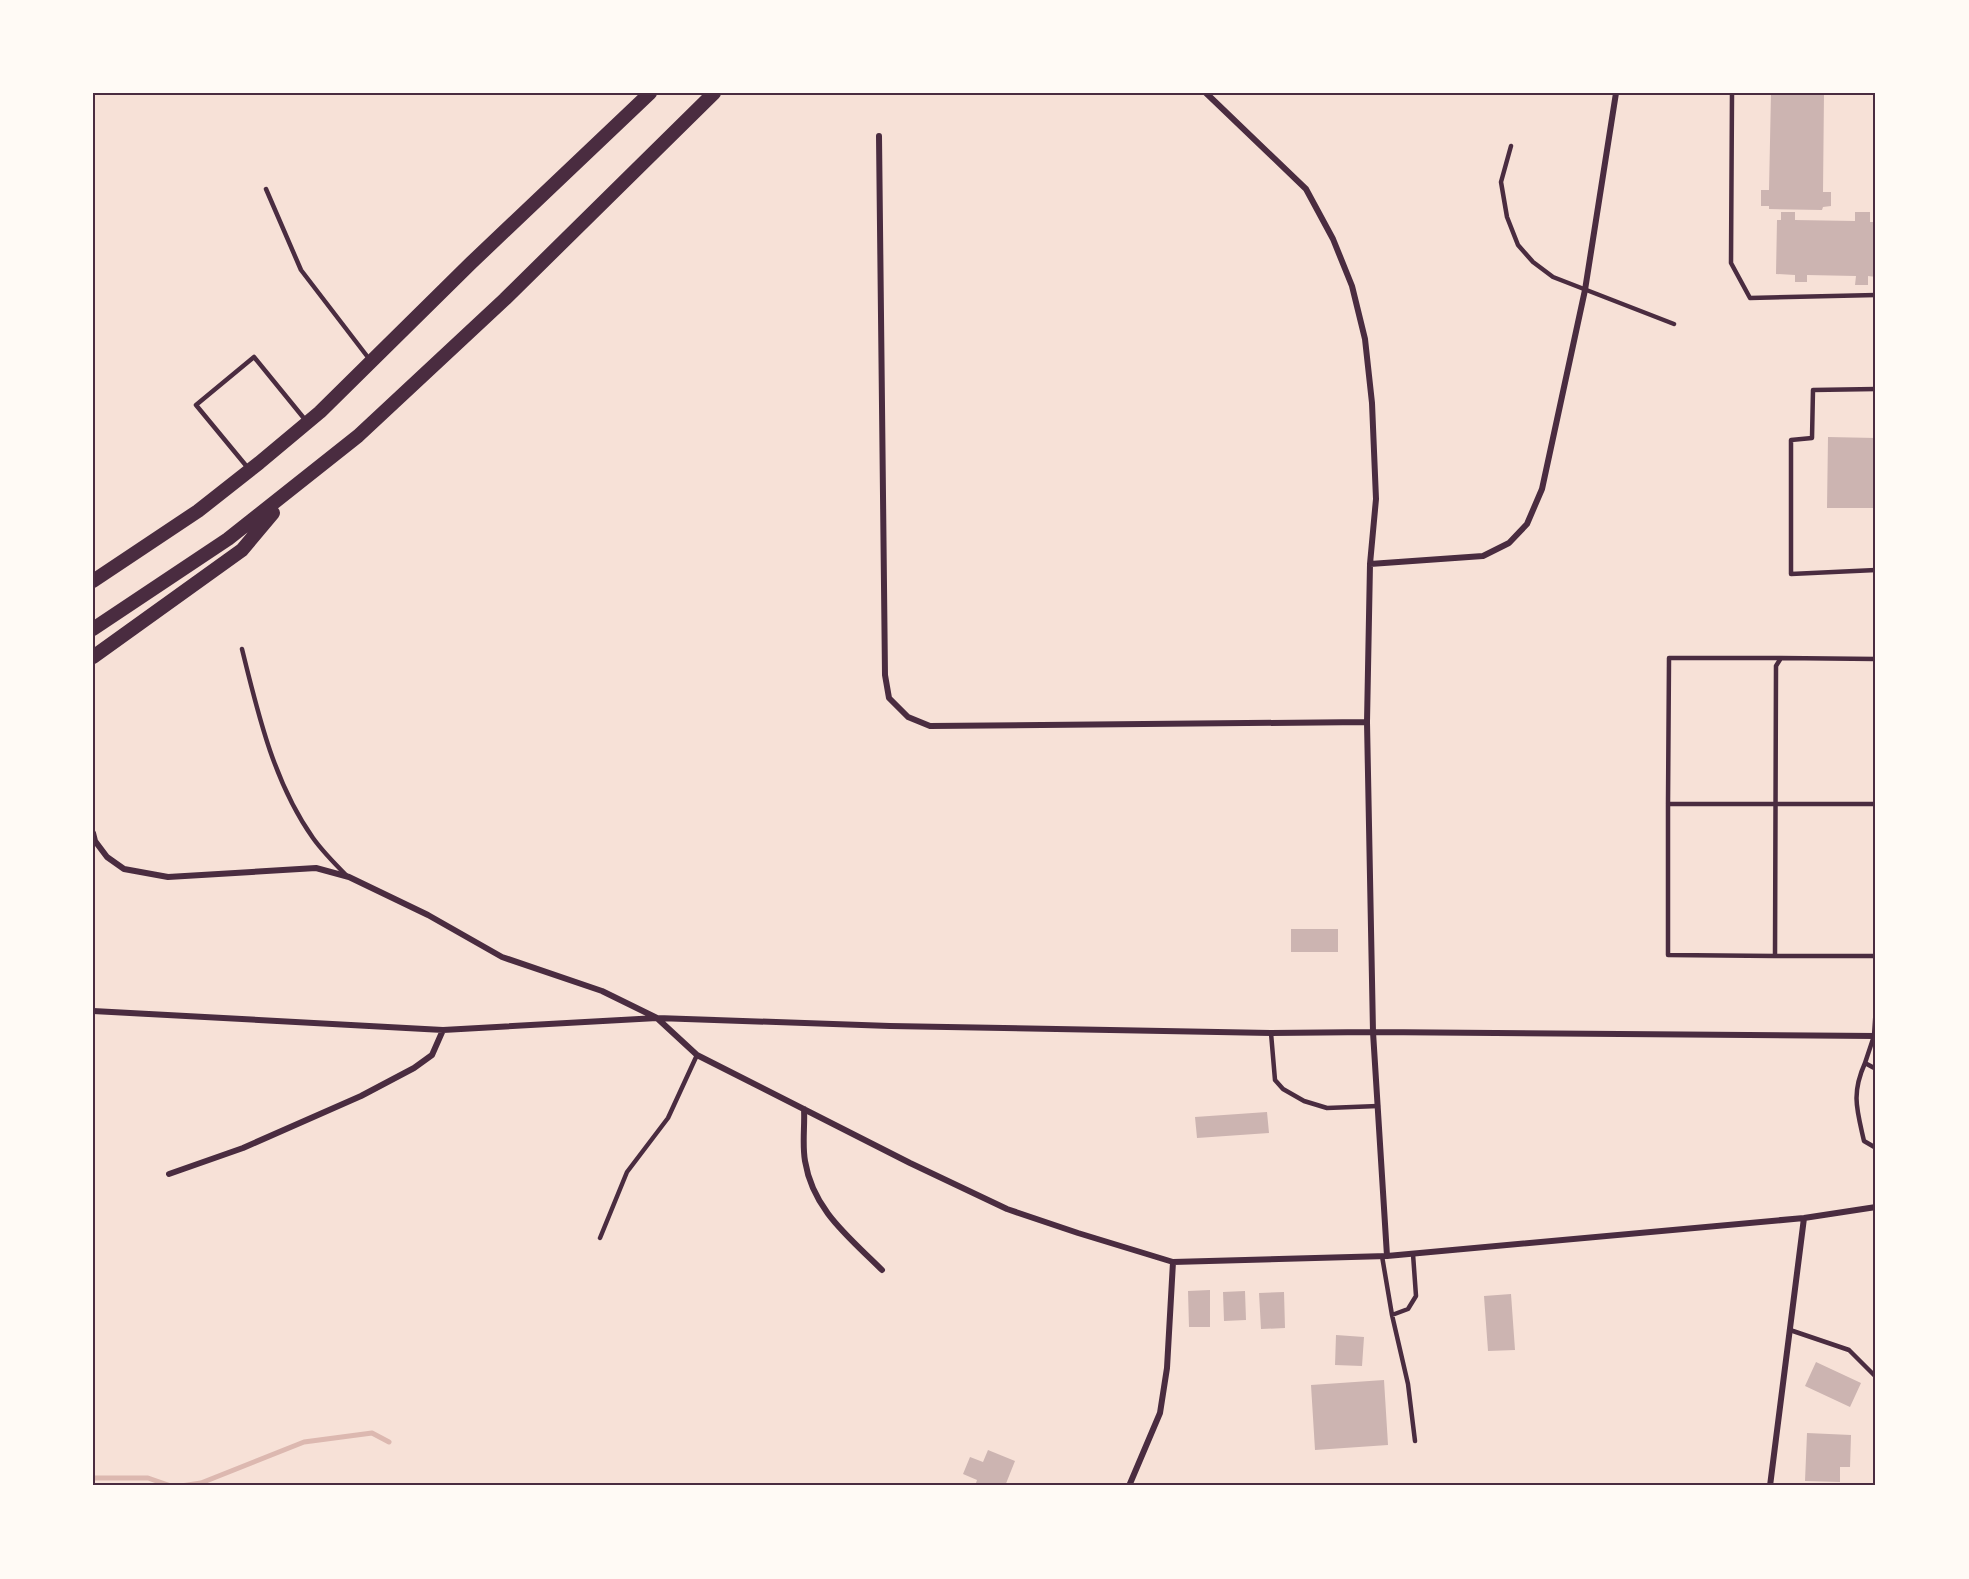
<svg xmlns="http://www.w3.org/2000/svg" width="1969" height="1579" font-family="'Alegreya Sans',sans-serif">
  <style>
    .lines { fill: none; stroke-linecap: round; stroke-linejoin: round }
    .stream { stroke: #dcb8b0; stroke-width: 5 }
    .building { fill: #ccb4b1 }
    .service { stroke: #4a2c40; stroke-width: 4.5 }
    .minor { stroke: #4a2c40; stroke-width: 6 }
    .trunk { stroke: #4a2c40; stroke-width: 14 }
    .neatline { fill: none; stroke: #4a2c40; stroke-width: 2 }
  </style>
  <rect width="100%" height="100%" fill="#f7e1d7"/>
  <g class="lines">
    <!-- stream -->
    <path class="stream" d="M93 1478H148L171 1486
      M181 1486 201 1483 304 1442 372 1433 389 1442"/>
  </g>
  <!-- building -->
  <path class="building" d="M1771 93H1824L1823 192H1831V206L1823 207 1822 210 1769 209V206H1761V190H1769Z
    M1781 212H1795V220L1855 221V212H1870V222H1876V277L1868 276V285H1855L1856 276 1807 275V282H1795V275L1776 274 1777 220H1781Z
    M1828 437 1876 438V508H1827Z
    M1291 929H1338V952H1291Z
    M1267 1112 1269 1133 1197 1138 1195 1117Z
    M1210 1290V1327H1189L1188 1291Z
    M1245 1291 1246 1320 1224 1321 1223 1292Z
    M1284 1292 1285 1328 1261 1329 1259 1293Z
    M1511 1294 1515 1350 1488 1351 1484 1296Z
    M1336 1335 1364 1337 1362 1366 1335 1365Z
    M1816 1362 1861 1383 1850 1407 1805 1386Z
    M1384 1380 1388 1445 1315 1450 1311 1385Z
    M1807 1433 1851 1435 1850 1467H1840V1482L1805 1481Z
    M988 1450 1015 1461 1005 1486H975L977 1480 963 1474 970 1457 983 1462Z"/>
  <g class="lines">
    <!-- service -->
    <path class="service" d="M1732 93 1731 263 1750 298 1876 295
      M1511 146 1501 182 1507 217 1518 245 1533 262 1553 277 1674 324
      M266 189 301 270 370 360
      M1876 389 1813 390 1812 438 1791 440V574L1876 570
      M248 468 196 405 254 357 307 422
      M242 649C258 714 274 783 313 838 323 852 335 864 347 876
      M1876 659 1781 658 1776 666 1775 956H1876
      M1668 804 1669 658H1781
      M1775 956 1668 955V804H1876
      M1876 1006 1874 1036 1865 1063 1876 1069
      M1271 1033 1275 1080 1283 1089 1304 1101 1327 1108 1378 1106
      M1865 1063C1851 1094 1857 1110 1864 1141L1876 1148
      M600 1238 627 1172 668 1118 697 1055
      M1382 1256 1392 1315 1408 1384 1415 1441
      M1392 1315 1408 1309 1416 1296 1413 1254
      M1790 1330 1849 1350 1876 1377"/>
    <!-- minor -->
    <path class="minor" d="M1206 93 1306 189 1333 239 1352 286 1365 339 1372 403 1376 499 1370 564 1367 722 1373 1032 1387 1256
      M879 136 885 675 889 698 908 717 930 726 1367 722
      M1370 564 1483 556 1509 543 1527 524 1542 489 1585 290 1616 93
      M93 833 95 841 107 857 124 869 168 877 316 868 349 877 428 915 502 957 602 991 657 1018 890 1026 1271 1033 1373 1032 1876 1036
      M93 1011 443 1030 657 1018
      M658 1019 697 1055 910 1163 1007 1209 1078 1233 1173 1262 1387 1256 1804 1218 1876 1207
      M804 1109C805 1126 802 1144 805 1161 813 1210 849 1237 882 1270
      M169 1174 243 1148 361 1096 414 1068 432 1055 443 1030
      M1129 1486 1160 1413 1167 1368 1173 1262
      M1770 1486 1804 1218"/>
    <!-- trunk -->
    <path class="trunk" d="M93 581 198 511 259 463 320 412 471 263 650 93
      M93 629 228 539 358 436 505 299 714 93
      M93 657 242 550 273 513"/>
  </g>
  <!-- border -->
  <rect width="1969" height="1579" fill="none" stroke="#fffaf5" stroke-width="189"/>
  <rect x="94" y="94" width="1780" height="1390" class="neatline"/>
</svg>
